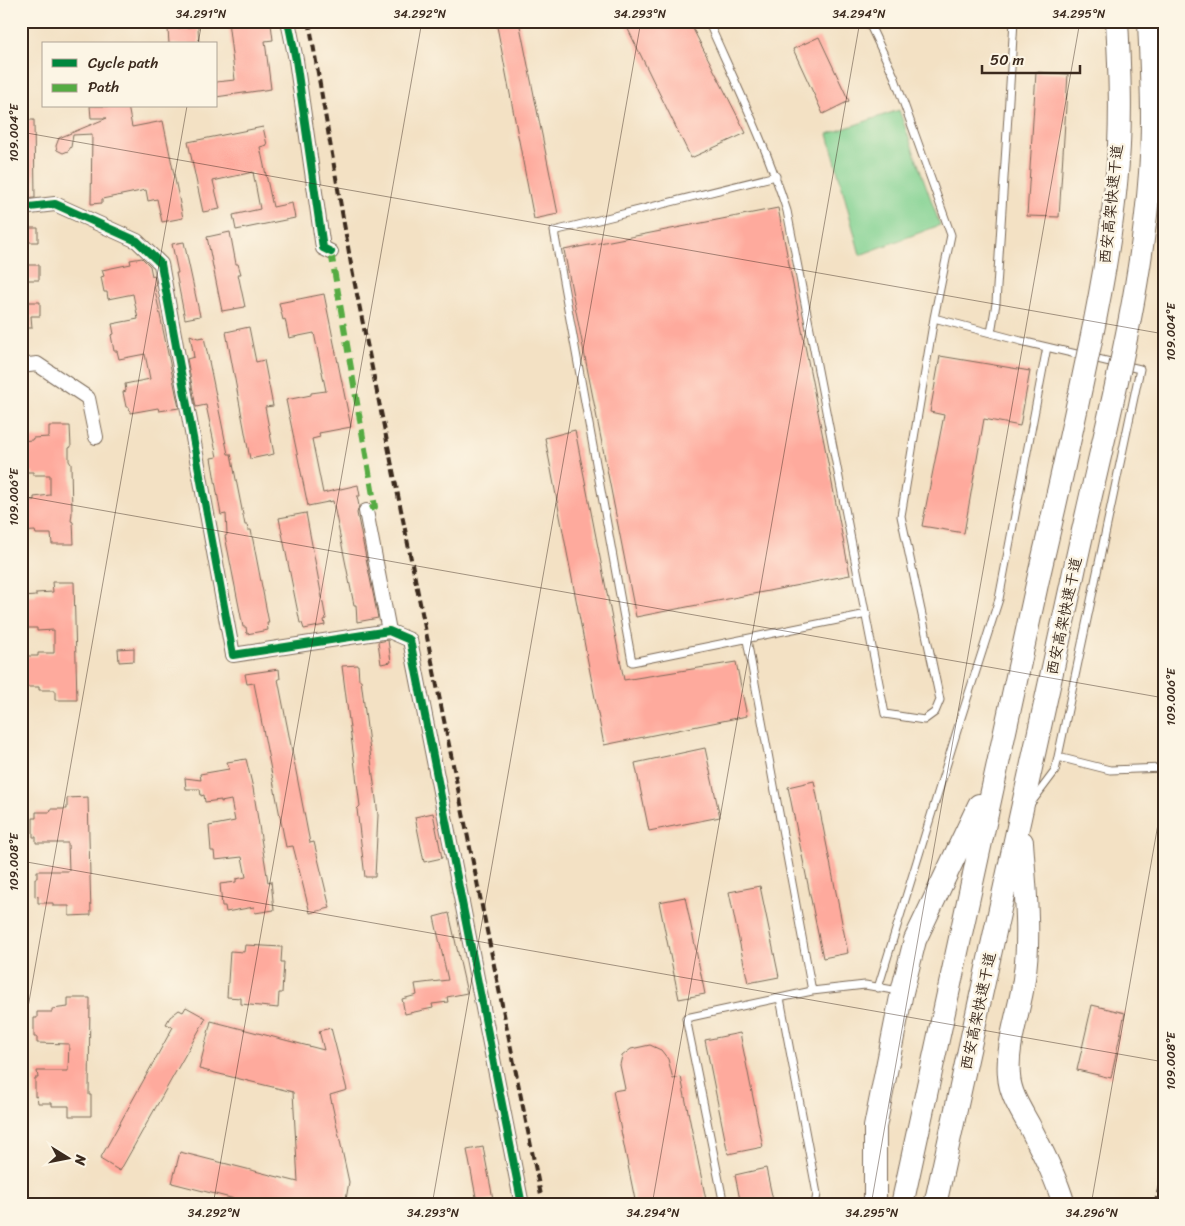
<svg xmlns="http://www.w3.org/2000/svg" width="1185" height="1226" font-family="Sriracha,'LXGW WenKai TC',sans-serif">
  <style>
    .green { fill: #82d292; stroke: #5e7e58 }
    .building { fill: #feaa9d }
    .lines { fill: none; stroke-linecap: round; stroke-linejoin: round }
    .service-casing { stroke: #7b6a58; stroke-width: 9 }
    .minor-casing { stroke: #7b6a58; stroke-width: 16 }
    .trunk-casing { stroke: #7b6a58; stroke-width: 24 }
    .service { stroke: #fff; stroke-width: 7 }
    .minor { stroke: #fff; stroke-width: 14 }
    .trunk { stroke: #fff; stroke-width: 22 }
    .rail { stroke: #3b2a1e; stroke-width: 4; stroke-dasharray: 8 4; stroke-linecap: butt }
    .trunk-bridge-casing { stroke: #7b6a58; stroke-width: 24; stroke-linecap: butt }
    .trunk-bridge { stroke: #fff; stroke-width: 22 }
    .quiet { stroke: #55ab43; stroke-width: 6; stroke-dasharray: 12 6; stroke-linecap: butt }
    .cycleway-casing { stroke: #fcf5e5; stroke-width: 11 }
    .cycleway { stroke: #00873e; stroke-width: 8 }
    .ticks { fill: none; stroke: #3b2a1e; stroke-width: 1; stroke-opacity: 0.45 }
    .labels { text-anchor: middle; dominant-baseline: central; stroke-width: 5; stroke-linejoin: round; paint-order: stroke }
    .street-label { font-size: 15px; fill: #3b2a1e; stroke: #fcf5e5 }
    .neatline { fill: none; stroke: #3b2a1e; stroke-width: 2 }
    .ticks-label { font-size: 12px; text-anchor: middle; fill: #3b2a1e }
  </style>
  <rect width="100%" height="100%" fill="#fcf5e5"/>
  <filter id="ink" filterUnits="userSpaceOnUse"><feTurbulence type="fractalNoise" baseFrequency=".02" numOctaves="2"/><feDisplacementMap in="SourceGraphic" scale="10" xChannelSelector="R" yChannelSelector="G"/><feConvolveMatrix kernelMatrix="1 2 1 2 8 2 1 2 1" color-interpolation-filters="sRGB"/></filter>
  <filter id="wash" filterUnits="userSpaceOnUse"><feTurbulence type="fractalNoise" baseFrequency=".0096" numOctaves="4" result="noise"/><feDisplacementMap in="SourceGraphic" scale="20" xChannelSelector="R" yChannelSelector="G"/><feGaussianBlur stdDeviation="1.12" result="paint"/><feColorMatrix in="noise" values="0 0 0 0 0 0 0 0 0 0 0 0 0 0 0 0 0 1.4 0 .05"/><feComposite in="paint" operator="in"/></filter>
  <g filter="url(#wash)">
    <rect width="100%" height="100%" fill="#f3e1c4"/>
    <!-- green -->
    <path class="green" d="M899 110 940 225 860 255 828 134Z"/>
    <g id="blocks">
      <!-- building -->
      <path class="building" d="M228 21H263V25L271 24 273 40 265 41 271 89 216 97V82L235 80Z
        M496 21H519L558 214 534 219Z
        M624 21H689L746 133 691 158Z
        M198 26 199 44H169L168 29Z
        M819 37 849 101 823 114 793 49Z
        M1036 72 1068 74 1059 217 1027 216Z
        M90 106H128L132 127 163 121 183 218 162 222 157 199 148 201 146 190 102 199V203L91 204 92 134 73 135 71 147 68 151 63 153 57 150 56 146 59 138 107 118H91Z
        M23 120H34L35 198 21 199V123H23Z
        M263 127 267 145 260 147 273 207 292 203 295 218 236 230 233 215 260 209 253 172 213 181 220 209 203 212 188 142Z
        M778 208 850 575 636 617 564 250Z
        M21 228H38V242H21Z
        M230 232 236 264H238L241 274H238L245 307 222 311 207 237Z
        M184 242 200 316 185 319 176 273H178L172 244Z
        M142 258 150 266 152 276 154 275 156 285H154L179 408 159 411 158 408 130 413 129 407H126L123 392 126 391 125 384 150 379 145 354 119 359 117 351H114L111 335 114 334 112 324 138 319 133 294 108 299 107 292H104L101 277 104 276 102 270 131 264 130 260Z
        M21 265H39V280H21Z
        M324 294 351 427 319 433 320 437 312 439 323 493 358 485 360 496H357L359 506 357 513 378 618 357 622 356 605H354L333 501 308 506 286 400 311 395V393L326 391 314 333 289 338 285 319 283 320 279 303Z
        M21 302H40V316H31L32 328H21Z
        M249 327 256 362 264 360 273 406 265 407 274 454 250 459 226 332Z
        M190 335 198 338 204 337 228 454H231L245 525H247L248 530H251L269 623H267L268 630 247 634 246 627H243L225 536 227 535 226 514 221 515 211 458 217 457 206 405 196 407 187 359 194 357Z
        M940 356 1030 371 1020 426 984 419 964 533 922 526 944 415 930 412Z
        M49 426H70L71 447 69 448V461L71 464 72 513 71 521 73 522 74 544H52L51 534H36L35 531 21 532V500H34V497L50 495V475H33V472H21V441L32 440 33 438 49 437Z
        M575 430 624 680 736 662 747 716 604 745 545 438Z
        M306 513 326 619 324 620 325 625 304 629 302 623H300L279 518Z
        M52 582H74L77 700H55V690H39V687H24V681H21V662H23V656H38V653H54V630L37 631V628H22V597L36 596V593L53 592Z
        M388 640 391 662 381 664 378 642Z
        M134 648V661L119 662 118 649Z
        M358 665 359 680H361L378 815 375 877H365L357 809 360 806 342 666Z
        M279 669 280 679H278L310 843 314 842 330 908 310 913 293 846 286 847 254 683 247 684 245 674Z
        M705 748 720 817 649 831 635 763Z
        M246 759 253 788 268 882 271 881 274 910 255 913 254 907 226 912 225 906H222L220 884 236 882V879L246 877 242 857 215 860 214 851H211L209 826 235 821 231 800 221 802V800L205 802 204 795 201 796 200 789H186L185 778 201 780 200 774 229 769 227 762Z
        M814 781 848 953 823 958 788 787Z
        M88 797 91 915 69 916V906H53V903H38V896L35 897V878H37V871H69L68 843H36V837H33V818H36V812H50L51 809H67V798Z
        M433 813 442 858 424 862 415 817Z
        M760 886 779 977 748 983 729 892Z
        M685 897 705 994 679 999 659 902Z
        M449 913 467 993 447 997 448 1002 432 1004 433 1008 405 1014 402 999 417 995 415 984 448 980 434 917Z
        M245 945 282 947 281 962H284L282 993H279L278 1008 241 1004V998L227 997 230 951 244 952Z
        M68 998H90L89 1095H91V1116H69V1106H52V1103H38L37 1096 35 1097V1078H38L37 1071H68L69 1044 37 1043V1037H34V1018H37V1012H52V1009L68 1007Z
        M1092 1005 1125 1013 1111 1078 1077 1070Z
        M186 1007 206 1018 120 1171 100 1159 173 1027 166 1024 170 1017 179 1010 183 1012Z
        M211 1021 324 1050 319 1031 331 1028 347 1090 330 1095 349 1182 345 1205H258L172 1183 180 1152 298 1182 293 1092 199 1069Z
        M740 1033 763 1147 728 1154 705 1040Z
        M650 1045 661 1050 668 1059 673 1079 681 1077 707 1205H636L613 1091 625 1089 620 1065 622 1056 631 1049Z
        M483 1147 493 1199 477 1202 467 1150Z
        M766 1168 774 1205H741L735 1175Z"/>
    </g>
  </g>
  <g filter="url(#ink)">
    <use href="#blocks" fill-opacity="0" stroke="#7b6a58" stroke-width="1"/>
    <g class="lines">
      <defs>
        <path id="service" d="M708 21C736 84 766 145 787 211L885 714 924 720 935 712 940 700 901 516 934 318
          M868 21 894 76 951 235 934 318 1021 341 1140 369 1055 771 1031 803
          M776 176 554 231 632 662 867 614
          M991 333 996 303 1014 21
          M747 640 812 991
          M1058 757 1110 770 1164 768
          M878 988 960 721 999 599 1047 347
          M780 998 817 1194 815 1205
          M724 1205 686 1018 812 991 865 985 899 991"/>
        <path id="minor" d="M288 21 296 60 323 248 331 252
          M21 208 55 204 137 241 161 264 233 655 389 631 410 640 522 1205
          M21 366 37 364 88 398 96 437
          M366 511 389 631"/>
        <path id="trunk" d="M1022 842C1025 887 1031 934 1024 979 1020 1011 1006 1044 1009 1076 1010 1094 1021 1110 1029 1125 1042 1151 1056 1177 1064 1205
          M875 1205V1127L902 992 915 940 979 805
          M902 1205 1039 575
          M935 1205 1072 581"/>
      </defs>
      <!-- service casing -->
      <use href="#service" class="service-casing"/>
      <!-- minor casing -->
      <use href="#minor" class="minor-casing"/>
      <!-- trunk casing -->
      <use href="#trunk" class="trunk-casing"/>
      <!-- service -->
      <use href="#service" class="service"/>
      <!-- minor -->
      <use href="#minor" class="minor"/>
      <!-- trunk -->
      <use href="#trunk" class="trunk"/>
      <!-- rail -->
      <path class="rail" d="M309 21 352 270 543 1205
        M1155 1205 1164 1171"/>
      <defs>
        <path id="trunk-bridge" d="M1039 575C1057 498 1074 422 1090 345 1101 292 1111 238 1116 184 1122 130 1120 75 1117 21
          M1072 581C1100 446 1140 311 1150 173 1154 122 1151 71 1149 21"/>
      </defs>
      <!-- trunk-bridge casing -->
      <use href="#trunk-bridge" class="trunk-bridge-casing"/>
      <!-- trunk-bridge -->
      <use href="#trunk-bridge" class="trunk-bridge"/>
      <!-- quiet -->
      <path class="quiet" d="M331 252 375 507 366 511"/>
      <defs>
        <path id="cycleway" d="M288 21 296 60 323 248 331 252
          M21 208 55 204 137 241 161 264 233 655 389 631 410 640 522 1205"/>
      </defs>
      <!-- cycleway casing -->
      <use href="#cycleway" class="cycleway-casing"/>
      <!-- cycleway -->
      <use href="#cycleway" class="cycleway"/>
    </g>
  </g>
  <!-- ticks -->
  <path class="ticks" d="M198 44 202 21M21 132 1164 334M21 496 1164 698M21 861 1164 1062M21 1047 187 106M213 1205 422 21M432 1205 641 21M652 1205 860 21M871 1205 1080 21M1091 1205 1164 790"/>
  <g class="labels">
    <!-- street labels -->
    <g class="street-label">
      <text transform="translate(1111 204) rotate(-84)">西安高架快速干道</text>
      <text transform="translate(1064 616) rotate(-78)">西安高架快速干道</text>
      <text transform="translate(978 1011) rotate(-78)">西安高架快速干道</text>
    </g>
  </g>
  <!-- margin -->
  <rect width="1185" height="1226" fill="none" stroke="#fcf5e5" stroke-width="55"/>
  <!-- legend -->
  <rect x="42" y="42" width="175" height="65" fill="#fcf5e5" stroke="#afa495"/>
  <rect x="52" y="59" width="25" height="8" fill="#00873e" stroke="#afa495"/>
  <text x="88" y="68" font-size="15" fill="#3b2a1e">Cycle path</text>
  <rect x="52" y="84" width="25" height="8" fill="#55ab43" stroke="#afa495"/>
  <text x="88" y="92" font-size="15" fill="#3b2a1e">Path</text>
  <!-- north arrow -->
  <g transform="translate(68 1158) rotate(100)" stroke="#fcf5e5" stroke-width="4" paint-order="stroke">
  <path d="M0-4L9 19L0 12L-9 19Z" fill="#3b2a1e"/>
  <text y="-8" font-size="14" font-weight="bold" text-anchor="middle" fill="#3b2a1e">N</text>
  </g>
  <!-- scale -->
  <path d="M982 65v8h98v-8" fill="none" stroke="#3b2a1e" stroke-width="2.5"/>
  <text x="990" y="65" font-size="15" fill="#3b2a1e" stroke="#fcf5e5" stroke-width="4" paint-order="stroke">50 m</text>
  <rect x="28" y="28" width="1130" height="1170" class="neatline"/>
  <g class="ticks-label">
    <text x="201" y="18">34.291°N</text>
    <text x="420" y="18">34.292°N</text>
    <text x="640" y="18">34.293°N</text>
    <text x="859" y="18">34.294°N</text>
    <text x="1079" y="18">34.295°N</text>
    <text transform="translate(14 133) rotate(-90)" y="4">109.004°E</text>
    <text transform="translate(1171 332) rotate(-90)" y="4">109.004°E</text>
    <text transform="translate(14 497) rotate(-90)" y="4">109.006°E</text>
    <text transform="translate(1171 697) rotate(-90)" y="4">109.006°E</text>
    <text transform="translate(14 862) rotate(-90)" y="4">109.008°E</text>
    <text transform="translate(1171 1061) rotate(-90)" y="4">109.008°E</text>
    <text x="214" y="1217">34.292°N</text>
    <text x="433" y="1217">34.293°N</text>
    <text x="653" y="1217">34.294°N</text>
    <text x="872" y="1217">34.295°N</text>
    <text x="1092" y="1217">34.296°N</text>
  </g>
</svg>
